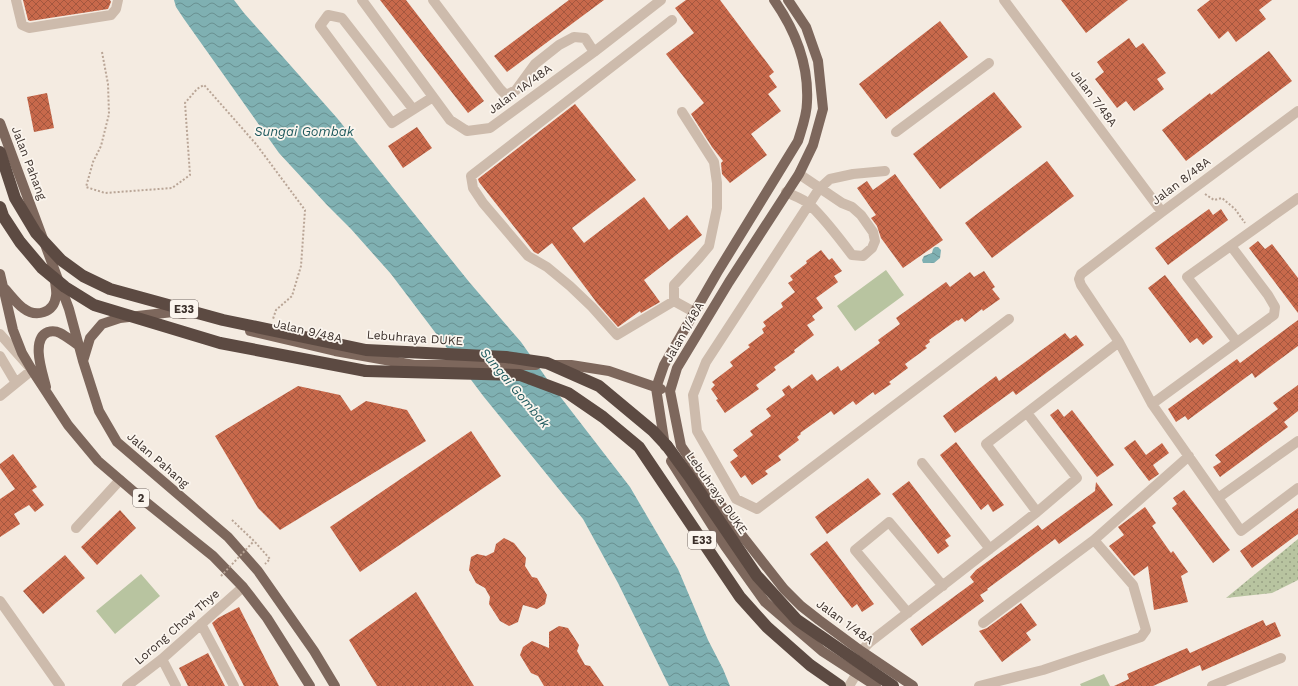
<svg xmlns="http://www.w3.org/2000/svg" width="1298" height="686" font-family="'Work Sans',sans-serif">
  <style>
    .grass { fill: url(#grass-dots) }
    .garden { fill: #b8c4a0 }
    .water { fill: url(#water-waves) }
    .building { fill: url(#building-cross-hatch) }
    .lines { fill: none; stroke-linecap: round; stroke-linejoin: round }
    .path { stroke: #b9a596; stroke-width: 2; stroke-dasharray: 2 2; stroke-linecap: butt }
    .minor { stroke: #cdbbac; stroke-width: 10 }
    .major { stroke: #7d675c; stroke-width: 10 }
    .highway { stroke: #5c4a42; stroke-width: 12 }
    .path-bridge { stroke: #b9a596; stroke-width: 2; stroke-dasharray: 2 2; stroke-linecap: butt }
    .highway-bridge { stroke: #5c4a42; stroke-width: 12 }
    .labels { text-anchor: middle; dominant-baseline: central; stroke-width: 3.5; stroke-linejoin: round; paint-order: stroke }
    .shield { fill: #fbf5ee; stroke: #756b66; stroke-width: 1 }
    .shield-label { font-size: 11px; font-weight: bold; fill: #3b302b }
    .street-label { font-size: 12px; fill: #3b302b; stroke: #fbf5ee }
    .water-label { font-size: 13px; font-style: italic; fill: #1f5a5e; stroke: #fbf5ee }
  </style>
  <defs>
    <pattern id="grass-dots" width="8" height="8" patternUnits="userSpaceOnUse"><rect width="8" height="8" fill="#b8c4a0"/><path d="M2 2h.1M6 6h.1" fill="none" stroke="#97a083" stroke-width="1.8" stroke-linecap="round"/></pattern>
    <pattern id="water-waves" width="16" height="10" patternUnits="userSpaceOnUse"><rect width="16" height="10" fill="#7fb0b2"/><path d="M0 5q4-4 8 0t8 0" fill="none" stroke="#699091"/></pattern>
    <pattern id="building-cross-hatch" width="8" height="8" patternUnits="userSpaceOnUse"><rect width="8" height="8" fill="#c8694b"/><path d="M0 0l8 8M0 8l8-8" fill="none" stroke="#a4573f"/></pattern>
  </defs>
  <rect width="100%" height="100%" fill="#f4ebe1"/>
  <!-- grass -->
  <path class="grass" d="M1298 539V580L1272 593 1226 598Z"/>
  <!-- garden -->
  <path class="garden" d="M886 270 904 295 855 331 837 306Z
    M141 574 160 596 115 634 96 611Z
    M1104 674 1110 686H1081L1080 684Z"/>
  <!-- water -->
  <path class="water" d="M174 0H234L244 13 337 118 470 283 521 342 552 386 630 487 678 569 708 640 723 669 730 686H669L618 583 583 519 484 397 391 274 351 229 327 205 279 153 184 19 176 7Z
    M935 247H938L941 250 940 258 934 263H923L922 260 924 256 932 253 933 249Z"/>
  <!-- building -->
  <path class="building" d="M23 0H110L111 2 108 9 30 21 28 20Z
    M380 0H406L484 101 468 113Z
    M569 0H604L507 72 494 56Z
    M686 0H720L774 72 769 76 777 87 768 94 781 111 751 134 767 155 730 183 722 174 721 163 723 161 712 147 691 114 704 103 666 54 694 33 675 8Z
    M1061 0H1128L1086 33Z
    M1210 0H1272L1259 10 1266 19 1236 42 1228 31 1219 39 1197 10Z
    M940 21 968 57 886 119 859 84Z
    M1129 38 1136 48 1143 43 1166 73 1157 79 1164 89 1134 111 1126 101 1117 108 1095 79 1104 72 1097 62Z
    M1269 51 1292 81 1186 161 1162 130 1210 93 1211 95Z
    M994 92 1022 127 940 189 913 154Z
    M47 93 54 128 34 132 27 97Z
    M575 104 636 180 572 228 584 243 644 197 669 230 687 215 702 235 644 280 660 302 641 313 640 311 618 327 597 303 552 243 538 254 534 252 479 182 478 179Z
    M417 127 432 148 403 168 388 146Z
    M1047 161 1074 196 992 258 965 223Z
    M895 174 943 240 903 268 881 238 877 226 871 218 876 215 857 188 867 181 873 190Z
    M1209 209 1213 215 1221 209 1228 220 1168 265 1155 248Z
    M1258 241 1265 249 1272 244 1298 278V313L1249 248Z
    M821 250 829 260 832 258 842 271 834 276 838 282 816 298 823 308 812 316 815 320 807 325 814 335 794 350 795 352 774 367 776 370 756 385 759 389 725 413 716 400 718 399 711 389 715 385 712 382 733 366 730 362 750 347 748 345 764 333 762 329 766 326 763 322 783 307 781 303 795 292 788 283 793 280 790 276 807 263 806 261Z
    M984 271 995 287 992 289 1000 299 983 311 982 309 965 322 962 318 958 321 957 320 929 340 930 342 925 346 927 348 905 364 908 368 889 382 891 384 875 395 873 392 856 405 853 401 834 415 831 411 800 433 801 434 797 437 799 440 778 456 781 460 765 471 768 474 752 485 745 475 741 478 730 462 738 456 733 450 753 435 750 431 771 416 766 409 785 395 782 390 789 385 792 389 812 374 817 381 838 366 841 371 880 343 878 340 900 324 896 318 946 282 950 287 970 272 974 277Z
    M1165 275 1213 337 1203 345 1197 338 1190 343 1148 288Z
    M1298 320V346L1255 378 1252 373 1188 420 1185 416 1176 422 1168 409 1237 359 1240 363Z
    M1065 333 1070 339 1076 335 1084 345 1016 395 1013 391 955 433 943 416 996 376 999 381Z
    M1298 385V411L1284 422 1288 427 1220 477 1213 467 1221 462 1215 455 1278 409 1273 403Z
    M298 386 340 395 351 411 366 401 407 410 426 441 280 530 258 508 215 436Z
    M1058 409 1064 417 1072 410 1114 465 1097 477 1050 415Z
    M471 431 501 476 360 572 330 527Z
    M1135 440 1146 455 1162 443 1169 453 1153 465 1159 474 1149 481 1124 448Z
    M956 442 1004 505 993 512 988 504 981 510 940 455Z
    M13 454 37 487 32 490 44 505 35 512 29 505 14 514 20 524 0 537V499L15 489 0 468V464Z
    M868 478 881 494 827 534 815 517Z
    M909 481 951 536 945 540 949 546 938 554 892 494Z
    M1096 482 1113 505 1059 544 1055 539 987 589 988 590 980 595 984 601 922 646 910 629 974 582 970 577 976 570 1038 525 1042 530 1095 491Z
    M1184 490 1230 550 1213 563 1172 508 1177 504 1173 498Z
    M1145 507 1156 523 1152 526 1171 553 1173 551 1188 572 1181 576 1188 602 1154 610 1148 566 1134 576 1109 546 1124 535 1118 527Z
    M1298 508V534L1252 568 1240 551Z
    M120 510 136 528 97 565 81 547Z
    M504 538 514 543 526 558 525 566 532 577 537 578 547 595 545 604 537 609 523 605 518 622 509 626 500 621 489 604 490 597 485 588 476 583 469 570 471 557 477 554 486 556 494 552 496 544Z
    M827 541 874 604 862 612 857 604 852 608 810 554Z
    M65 555 85 578 43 614 23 591Z
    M416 592 474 686H377L349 640Z
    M1021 603 1037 625 1026 633 1031 640 1002 662 979 631 987 628Z
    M239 607 279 686H244L212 623 218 618Z
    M1263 620 1266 626 1275 622 1281 636 1202 671 1200 665 1153 686H1114L1129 679 1127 674 1187 648 1190 653Z
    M559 626 568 628 579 645 577 651 585 665 590 666 604 686H544L538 676 531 673 520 655 523 647 532 641 549 648V632Z
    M208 653 225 686H188L179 668Z"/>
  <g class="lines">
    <!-- path -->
    <path class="path" d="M102 52 108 84 109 114 101 146 93 162 86 187 105 193 172 188 190 175 185 103 197 89 204 85 256 144 305 210 301 266 292 296 276 310 273 319
      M1205 194 1214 200 1222 198 1235 209 1245 223
      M232 520 254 541 270 559 265 564"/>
    <!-- minor -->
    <path class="minor" d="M16 0 22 25 29 28 111 15 116 9 118 0
      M362 0 450 120 467 131 490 128 594 52 661 0
      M433 0 500 89 506 95 516 90 535 64 559 45 574 37 585 38 594 52
      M1004 0 1162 212
      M672 20 471 176 473 188 483 203 528 256 547 267 570 286 592 307 617 335 674 301 694 312
      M413 109 342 18 328 15 320 26 392 123 433 97
      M1298 111 1162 212 1081 274 1079 279 1081 285 1119 342 1152 404 1241 531 1298 488
      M896 132 989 63
      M885 171 853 174 830 179 819 189 706 362 693 395 697 431 736 499 757 509 1009 319
      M786 192C794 196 802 198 809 204 824 218 840 239 852 255L863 256 872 248 875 241 873 232 861 215 852 207 842 203 799 174
      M674 301V285L699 258 709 246 717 208V183L714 162 682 112
      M0 334 32 370 0 396
      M1237 342 1187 277 1298 198
      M0 356 16 383
      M1152 404 1274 315 1275 307 1268 295 1231 246
      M922 463 990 549
      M1218 498 1298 441
      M1037 512 986 444 1119 342
      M76 528 120 480
      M0 601 60 686
      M908 613 855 550 889 522 943 586
      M983 623 1094 540
      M201 624 234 686
      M861 651 870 642 1037 512 1077 478 1027 413
      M162 659 176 686
      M127 686 162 659 243 587
      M849 686 857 673
      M979 686 1043 670 1141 637 1146 630 1133 585 1094 540 1189 456
      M1212 686 1281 658"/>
    <!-- major -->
    <path class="major" d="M788 0 806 27 818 61 823 109 813 145 799 174 729 282 677 368 670 391 681 446 740 533 784 589 801 606 819 620 861 651 913 686
      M0 123 69 309 83 361 99 411 117 442 228 537 258 571 314 651 335 686
      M0 274 13 330 22 353 32 370 68 425 98 461 147 503 213 556 243 587 267 618 310 686
      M4 288C10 294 16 303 23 308 36 318 54 313 56 296 57 291 55 285 55 280
      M250 331 335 351 414 365H536
      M83 361 90 338 102 324 120 318 173 312 184 314
      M552 365H571L609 371 661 389
      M46 387C43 374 30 339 48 332 51 331 56 331 60 333 66 336 72 341 78 345
      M665 446 656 388 664 365 717 273 798 141C802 128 807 115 807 102 809 64 795 30 774 0
      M671 461 725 546 765 602 822 651 876 686"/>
    <!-- highway -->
    <path class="highway" d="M366 371 520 375 568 393 603 417 639 447 740 597 767 627 810 665 840 686
      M667 446 689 476 757 576 797 620 893 686"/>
    <!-- path-bridge -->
    <path class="path-bridge" d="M221 576 254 541"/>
    <!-- highway-bridge -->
    <path class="highway-bridge" d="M0 152 15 198 36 233 61 260 83 276 110 289 223 320 366 350 506 357 547 363 599 386 653 431 667 446
      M0 207 3 216 20 242 42 268 65 287 94 305 220 343 366 371"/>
  </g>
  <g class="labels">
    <!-- shield labels -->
    <g class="shield">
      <rect x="170" y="300" width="28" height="18" rx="3"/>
      <rect x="133" y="489" width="16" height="18" rx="3"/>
      <rect x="688" y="531" width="28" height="18" rx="3"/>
    </g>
    <g class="shield-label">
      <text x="184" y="309">E33</text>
      <text x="141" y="498">2</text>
      <text x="702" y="540">E33</text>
    </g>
    <!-- street labels -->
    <g class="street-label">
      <text transform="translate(520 89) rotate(-36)">Jalan 1A/48A</text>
      <text transform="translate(1094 98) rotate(53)">Jalan 7/48A</text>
      <text transform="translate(29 163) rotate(69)">Jalan Pahang</text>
      <text transform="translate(1181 181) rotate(-37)">Jalan 8/48A</text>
      <text transform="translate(308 331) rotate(13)">Jalan 9/48A</text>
      <text transform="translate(684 332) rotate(-60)">Jalan 1/48A</text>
      <text transform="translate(415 338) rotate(4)">Lebuhraya DUKE</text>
      <text transform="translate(158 460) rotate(41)">Jalan Pahang</text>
      <text transform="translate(717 493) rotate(55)">Lebuhraya DUKE</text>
      <text transform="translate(845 622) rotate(36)">Jalan 1/48A</text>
      <text transform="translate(177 627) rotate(-41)">Lorong Chow Thye</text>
    </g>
    <!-- water labels -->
    <g class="water-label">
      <text x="304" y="131">Sungai Gombak</text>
      <text transform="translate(515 388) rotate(50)">Sungai Gombak</text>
    </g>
  </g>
</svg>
